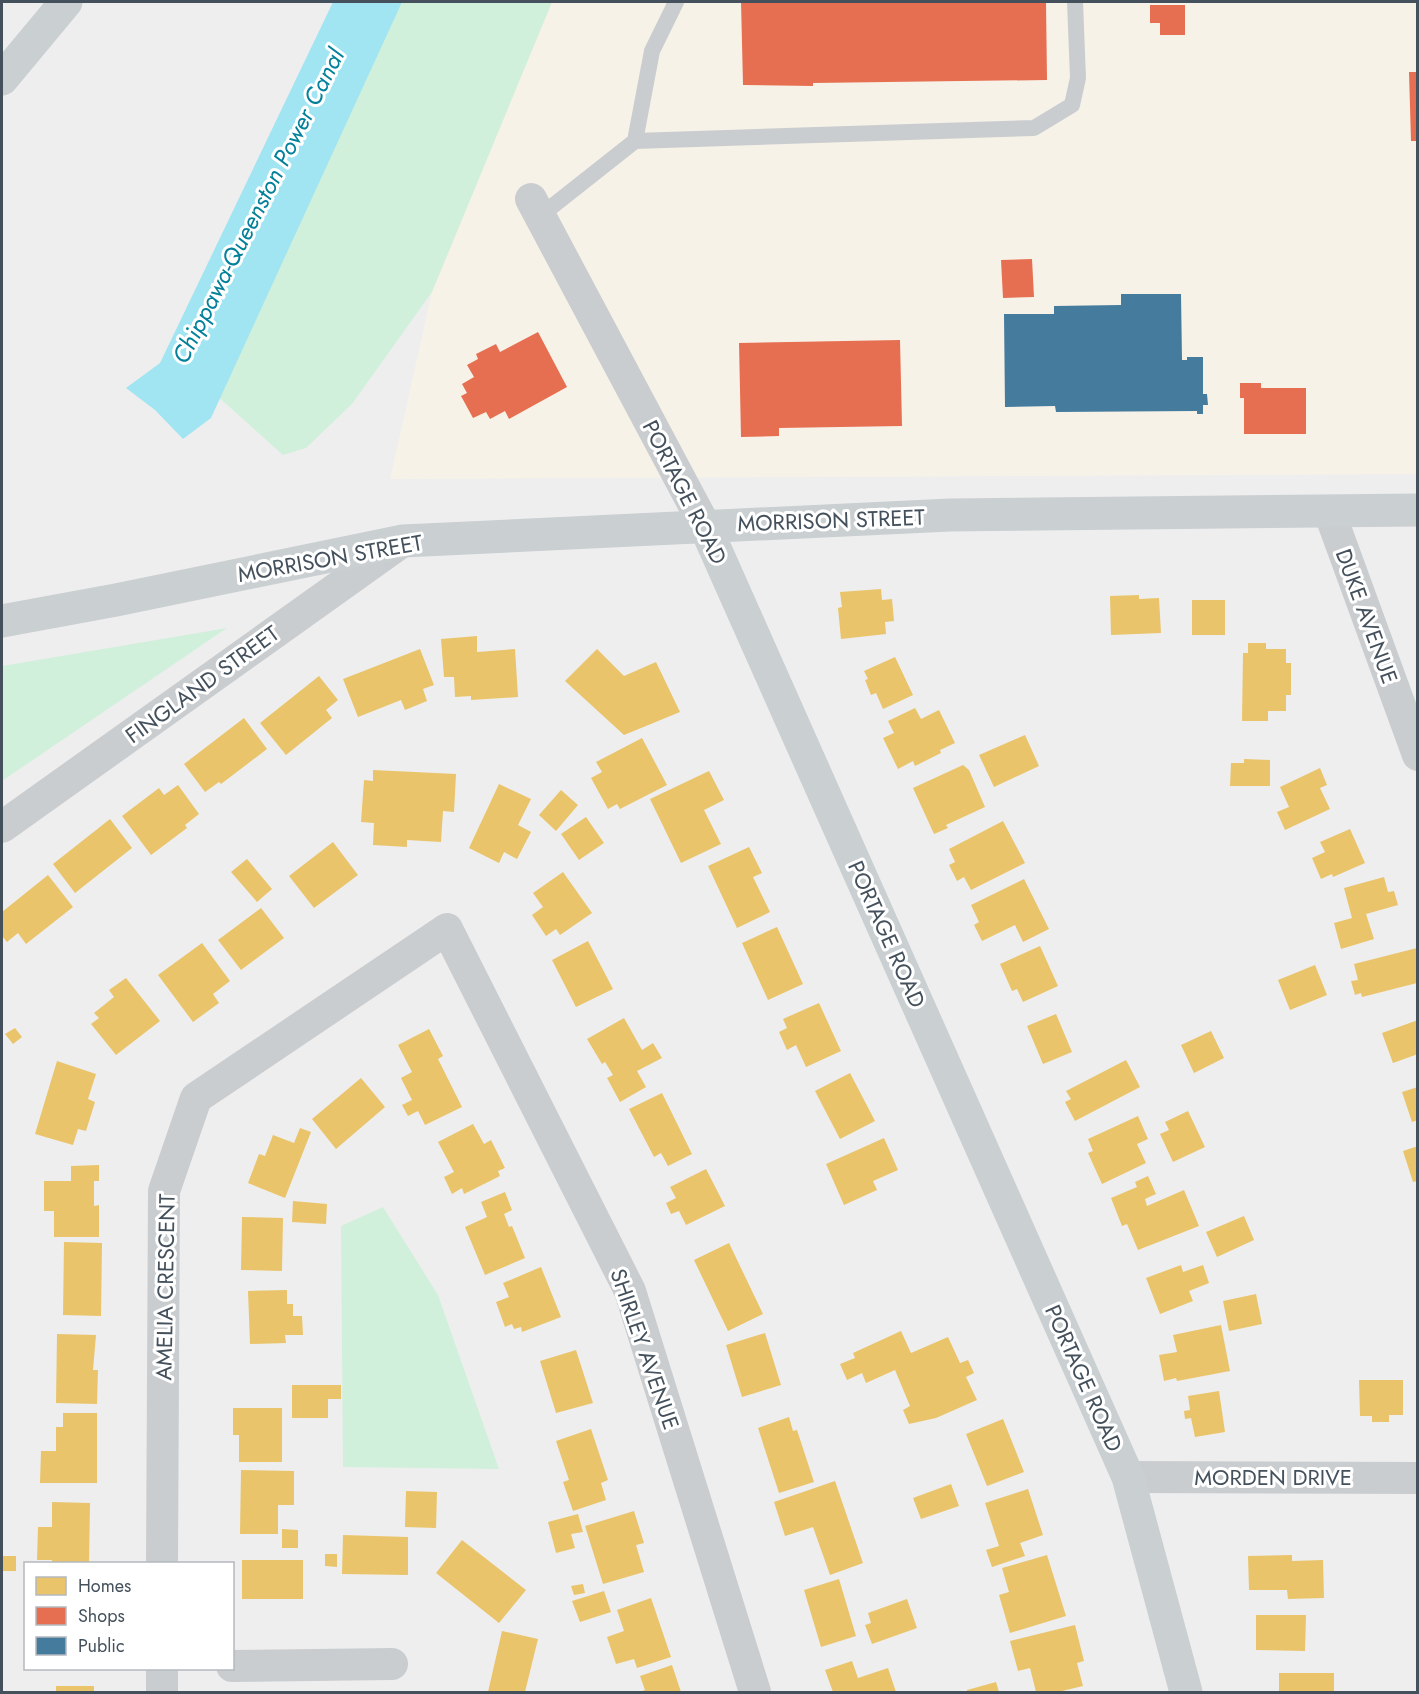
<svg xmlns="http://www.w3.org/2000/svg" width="1419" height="1694" font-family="Jost,sans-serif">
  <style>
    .commercial { fill: #f7f2e8 }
    .green { fill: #d0f0db }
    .water { fill: #a1e4f2 }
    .homes { fill: #e9c46a }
    .shops { fill: #e76f51 }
    .public { fill: #457b9d }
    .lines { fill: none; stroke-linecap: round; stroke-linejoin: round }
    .lane { stroke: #cacdcf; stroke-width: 16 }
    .street { stroke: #cacdcf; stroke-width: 32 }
    .secondary { stroke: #cacfd2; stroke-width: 33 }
    .labels { text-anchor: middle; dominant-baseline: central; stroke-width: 6; stroke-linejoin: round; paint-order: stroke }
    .street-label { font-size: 22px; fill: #44515c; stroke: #fff }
    .water-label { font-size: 24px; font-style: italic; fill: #03809a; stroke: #fff }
  </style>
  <rect width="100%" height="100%" fill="#efeeee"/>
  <!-- commercial -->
  <path class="commercial" d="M552 2H1417V474L390 479 432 292Z"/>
  <!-- green -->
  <path class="green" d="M377 2H552L432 292 352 404 306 448 283 455 196 377Z
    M227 628 2 781V666Z
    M383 1207 438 1295 499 1469 343 1467 341 1226Z"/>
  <!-- water -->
  <path class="water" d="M333 2H402L211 418 183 439 155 410 126 388 160 363Z"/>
  <!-- homes -->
  <path class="homes" d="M881 589 882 600 892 599 894 621 885 622 886 634 841 639 838 608 842 607 840 592Z
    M1139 595V599L1159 598 1161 633 1111 635 1110 596Z
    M1192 600H1225V635H1192Z
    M477 636V652L515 649 518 697 471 700V696L455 697 454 677H444L441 639Z
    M1248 643H1266V649H1286V663H1291V695H1286V711H1268V721H1242L1243 653H1248Z
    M420 649 434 685 423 689 427 701 405 710 401 700 358 717 343 679Z
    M597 649 624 676 656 662 680 712 624 735 565 681Z
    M895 657 913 695 883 709 876 693 871 695 865 680 868 679 864 671Z
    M319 676 338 700 326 710 332 718 286 755 260 723Z
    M915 708 921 719 939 710 955 743 940 750 941 753 915 766 913 761 898 769 883 738 894 733 888 721Z
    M244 718 267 749 221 784 219 782 205 792 184 764Z
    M1025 735 1039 766 994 787 979 755Z
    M642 738 667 785 620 809 617 804 608 809 591 778 602 772 596 762Z
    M1244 759 1270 760V786H1230L1231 763H1244Z
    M963 765 969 770 985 807 946 825 948 828 934 834 913 788Z
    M1320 768 1327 785 1320 788 1330 809 1285 830 1277 812 1289 807 1280 787Z
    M373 770 456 774 454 812 443 811 441 842 407 840V847L373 845 374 823 361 822 364 780 373 781Z
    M709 771 724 800 704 810 721 844 681 863 650 799Z
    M499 784 531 799 518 825 531 832 517 859 504 852 499 863 469 848Z
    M178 785 199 814 185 825 187 828 151 855 122 816 159 788 164 795Z
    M561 790 578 805 556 831 539 815Z
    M586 817 604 843 579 860 561 834Z
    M110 819 132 848 75 893 53 864Z
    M1003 821 1025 863 971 890 964 877 957 881 949 865 955 862 949 849Z
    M1350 829 1365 863 1333 877 1332 874 1321 879 1312 858 1325 852 1320 842Z
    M333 842 358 875 314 908 289 876Z
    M749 847 762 873 753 877 770 912 737 928 708 866Z
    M247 859 272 889 257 902 231 872Z
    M563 872 592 913 560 935 556 929 546 936 532 915 543 907 533 893Z
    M48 875 73 907 26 944 18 933 7 942 2 936V912Z
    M1384 877 1388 892 1394 891 1398 905 1366 914 1374 939 1341 949 1334 923 1352 918 1344 888Z
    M1024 879 1049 929 1023 942 1015 925 982 941 974 925 979 922 971 905Z
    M261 908 284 938 241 970 218 940Z
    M777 927 803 984 768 1000 742 943Z
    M588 941 613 989 576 1007 552 960Z
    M202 943 230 981 213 994 219 1003 193 1022 158 975Z
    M1040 946 1058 986 1023 1002 1017 989 1012 991 1000 964Z
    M1417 948V983L1362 997 1361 993 1355 995 1351 981 1358 980 1354 964Z
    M1315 965 1327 995 1290 1010 1278 980Z
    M126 978 160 1021 116 1055 91 1024 99 1018 94 1013 114 997 109 990Z
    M819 1003 841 1051 806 1067 796 1045 787 1050 779 1032 787 1028 783 1019Z
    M1056 1014 1072 1052 1043 1064 1027 1026Z
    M624 1018 642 1050 653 1043 662 1058 637 1071 646 1087 620 1102 607 1078 613 1075 605 1062 602 1064 587 1039Z
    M1418 1020V1054L1393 1063 1382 1033Z
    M15 1028 22 1037 13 1044 5 1034Z
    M429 1029 443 1056 438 1059 462 1107 425 1125 418 1111 408 1116 402 1105 412 1100 401 1078 412 1072 398 1045Z
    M1211 1031 1224 1058 1194 1073 1181 1045Z
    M1126 1060 1140 1087 1075 1121 1065 1102 1071 1099 1066 1091Z
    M57 1061 96 1074 88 1099 95 1102 86 1131 78 1129 73 1145 35 1134Z
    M850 1073 875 1121 840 1139 815 1091Z
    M361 1078 385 1107 336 1149 312 1119Z
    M1418 1087V1120L1412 1122 1402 1092Z
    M662 1093 692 1154 668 1166 661 1153 654 1157 629 1109Z
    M1188 1111 1205 1147 1173 1162 1160 1134 1169 1130 1165 1122Z
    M1138 1116 1148 1139 1137 1144 1146 1163 1102 1184 1088 1153 1093 1151 1088 1139Z
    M473 1124 484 1144 491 1140 505 1168 498 1171 500 1176 464 1194 462 1188 452 1194 444 1177 454 1172 438 1142Z
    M300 1128 311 1132 285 1198 248 1183 259 1154 265 1156 273 1135 294 1143Z
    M884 1138 898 1170 873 1181 877 1190 844 1205 826 1164Z
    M1418 1146V1181L1413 1182 1403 1151Z
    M99 1165V1181H94V1206L99 1205V1237H54V1211H44V1181H71V1166Z
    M706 1169 725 1206 686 1225 679 1211 671 1214 666 1203 676 1198 670 1187Z
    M1148 1176 1156 1194 1145 1199 1147 1206 1184 1190 1199 1226 1138 1250 1127 1224 1122 1226 1111 1198 1137 1187 1135 1182Z
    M505 1192 512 1210 504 1214 509 1227 512 1226 525 1258 485 1275 465 1227 487 1217 481 1202Z
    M293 1201 327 1204 326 1224 292 1222Z
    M1244 1216 1254 1240 1217 1257 1206 1232Z
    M242 1217 283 1218 282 1271 241 1270Z
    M64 1242 102 1243 101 1316 63 1315Z
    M729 1243 763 1314 728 1331 694 1260Z
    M1181 1265 1183 1272 1203 1265 1209 1283 1189 1291 1193 1301 1160 1314 1146 1278Z
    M541 1267 561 1317 522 1332 521 1327 514 1329 512 1324 505 1327 496 1302 509 1297 503 1283Z
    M287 1290V1304H293V1316H302L303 1335H285L286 1343 250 1344 248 1291Z
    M1256 1294 1262 1324 1229 1331 1223 1301Z
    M1221 1325 1230 1371 1177 1381 1176 1378 1164 1381 1159 1355 1177 1352 1173 1335Z
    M901 1331 911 1353 948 1337 960 1363 968 1360 974 1373 966 1377 977 1400 936 1418 909 1424 903 1410 910 1406 895 1370 866 1383 862 1373 847 1380 840 1364 855 1358 853 1353Z
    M765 1333 781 1385 742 1397 726 1345Z
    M57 1334 96 1335 93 1370H98L97 1404 56 1403Z
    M576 1350 593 1403 556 1413 540 1361Z
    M1359 1380H1403V1415H1389V1422H1372V1416H1360Z
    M292 1385H341V1399H328V1418H292Z
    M1219 1391 1225 1432 1195 1437 1191 1418 1185 1419 1184 1411 1190 1410 1188 1396Z
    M233 1408H282V1462H239V1435H233Z
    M63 1413H97V1483H40L41 1451H56V1427H63Z
    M789 1417 793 1431 797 1430 814 1482 779 1493 758 1428Z
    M1003 1419 1024 1472 987 1486 966 1434Z
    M591 1429 608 1480 601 1483 606 1500 573 1511 563 1482 569 1480 556 1441Z
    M241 1470 294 1471V1505H278V1534H240Z
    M835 1481 863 1563 830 1575 813 1527 785 1536 774 1502Z
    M951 1484 959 1506 921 1519 913 1498Z
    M1028 1489 1043 1535 1020 1543 1025 1556 992 1567 986 1550 999 1546 985 1503Z
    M406 1491 437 1492 436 1528 405 1527Z
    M52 1502 90 1503 89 1564H52V1560H37L38 1527H52Z
    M634 1511 644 1543 636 1545 644 1572 603 1584 585 1526Z
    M578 1514 583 1532 571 1534 575 1548 556 1553 548 1522Z
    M282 1529 298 1530V1548H282Z
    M343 1535 408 1537V1575L342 1574Z
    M462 1540 526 1590 499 1623 436 1573Z
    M325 1554H337V1567L325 1566Z
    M1047 1555 1066 1616 1010 1633 999 1595 1009 1592 1002 1568Z
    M1292 1555V1561L1323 1560 1324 1598 1288 1599 1287 1590H1249L1248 1556Z
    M2 1556H16V1571H2Z
    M242 1560H303V1599H242Z
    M839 1579 856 1636 821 1647 804 1590Z
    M583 1584 585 1593 574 1595 571 1586Z
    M604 1591 611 1612 580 1622 572 1601Z
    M651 1598 671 1657 637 1668 634 1659 616 1664 607 1637 624 1631 617 1610Z
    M907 1599 917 1628 872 1644 865 1625 871 1623 868 1613Z
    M1256 1615H1306L1305 1651 1256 1650Z
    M1075 1625 1084 1661 1077 1663 1083 1686 1058 1692H1036L1030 1668 1018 1671 1010 1641Z
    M502 1631 538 1639 525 1692H488Z
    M852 1661 858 1678 888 1668 896 1692H833L825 1670Z
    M672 1665 681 1692H639L645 1690 640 1676Z
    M1279 1673H1334V1692H1279Z
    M996 1682 999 1692H967V1690Z
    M56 1686H94V1692H56Z"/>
  <!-- shops -->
  <path class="shops" d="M741 2H1046L1047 80 813 83V86L743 85Z
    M1150 5H1185V35H1160V23H1150Z
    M1409 72H1418V141H1411Z
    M1032 259 1034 297 1003 298 1001 260Z
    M538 332 567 387 509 419 505 411 490 419 486 412 473 418 461 396 467 393 462 384 474 377 467 365 478 359 476 354 496 344 500 352Z
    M900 340 902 426 779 428V436L741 437 739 343Z
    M1240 383H1261V388H1306V434H1244V398H1240Z"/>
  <!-- public -->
  <path class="public" d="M1121 294H1181L1182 360H1187V357H1203V394H1207L1208 405H1203V414H1197V411L1056 412 1055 406 1005 407 1004 314H1054V306L1121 305Z"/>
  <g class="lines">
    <!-- lane -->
    <path class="lane" d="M635 141 1034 128 1072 105 1078 78 1075 2
      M540 216 635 141 652 51 676 2"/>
    <!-- street -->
    <path class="street" d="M531 199 705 526
      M1329 511 1418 755
      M2 827 403 541
      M1128 1477 1418 1478
      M162 1564 164 1191 196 1098 447 929 630 1291 755 1692
      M232 1666 392 1664
      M162 1668V1692"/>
    <!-- secondary -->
    <path class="secondary" d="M2 79 66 2
      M705 526 1128 1477 1186 1692
      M2 621 116 600 403 541 950 515 1418 510"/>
  </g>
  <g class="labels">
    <!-- street labels -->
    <g class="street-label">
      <text transform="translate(685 492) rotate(63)">PORTAGE ROAD</text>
      <text transform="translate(831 520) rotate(-2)">MORRISON STREET</text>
      <text transform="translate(330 558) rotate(-10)">MORRISON STREET</text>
      <text transform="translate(1367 616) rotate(70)">DUKE AVENUE</text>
      <text transform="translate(202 684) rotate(-36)">FINGLAND STREET</text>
      <text transform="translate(887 934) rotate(66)">PORTAGE ROAD</text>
      <text transform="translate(165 1287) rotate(-89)">AMELIA CRESCENT</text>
      <text transform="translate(645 1349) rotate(71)">SHIRLEY AVENUE</text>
      <text transform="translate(1084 1378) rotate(66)">PORTAGE ROAD</text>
      <text x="1273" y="1477">MORDEN DRIVE</text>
    </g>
    <!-- water labels -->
    <g class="water-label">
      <text transform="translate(258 206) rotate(-63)">Chippawa-Queenston Power Canal</text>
    </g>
  </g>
  <!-- border -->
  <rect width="1419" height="1694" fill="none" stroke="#44515c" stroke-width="6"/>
  <!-- legend -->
  <rect x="24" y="1562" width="210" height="108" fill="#ffffff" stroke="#b4b9be" stroke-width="1.5"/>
  <rect x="36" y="1577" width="30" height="18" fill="#e9c46a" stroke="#b4b9be" stroke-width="1.5"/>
  <text x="78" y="1592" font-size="18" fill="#44515c">Homes</text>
  <rect x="36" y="1607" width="30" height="18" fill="#e76f51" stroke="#b4b9be" stroke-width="1.5"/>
  <text x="78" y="1622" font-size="18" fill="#44515c">Shops</text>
  <rect x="36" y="1637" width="30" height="18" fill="#457b9d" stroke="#b4b9be" stroke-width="1.5"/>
  <text x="78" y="1652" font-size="18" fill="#44515c">Public</text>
</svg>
